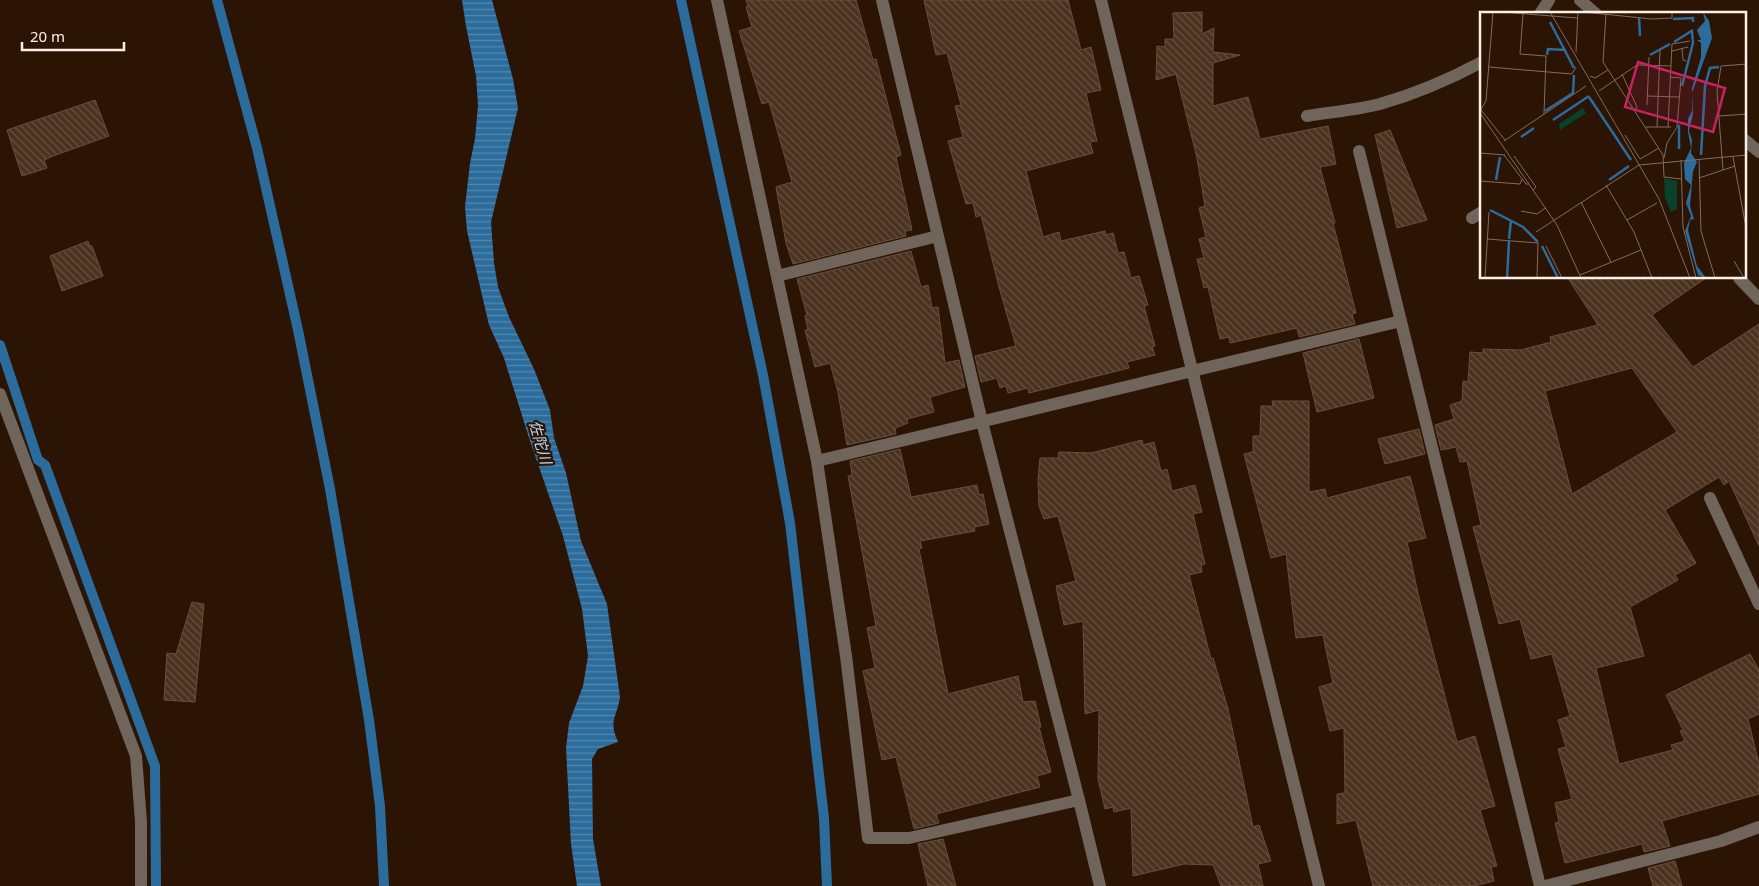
<svg xmlns="http://www.w3.org/2000/svg" width="1759" height="886" font-family="'Noto Sans','Noto Sans JP',sans-serif">
  <style>
    .water { fill: url(#water-rules) }
    .lines { fill: none; stroke-linecap: round; stroke-linejoin: round }
    .stream { stroke: #2b6c9c; stroke-width: 10 }
    .building { fill: url(#building-back-hatch); stroke: #694e3a; fill-rule: evenodd }
    .service { stroke: #6f655a; stroke-width: 12 }
    .minor { stroke: #6f655a; stroke-width: 12 }
    .labels { text-anchor: middle; dominant-baseline: central; stroke-width: 4.5; stroke-linejoin: round; paint-order: stroke }
    .water-label { font-size: 15px; font-style: italic; fill: #bbdbf8; stroke: #2c1405 }
    .inset-river { fill: none; stroke: #2b6c9c; stroke-width: 2.5 }
    .inset-road { fill: none; stroke: #806c5f; stroke-width: 1 }
    .view { fill: #c52362; fill-opacity: 0.15; stroke: #c52362; stroke-width: 2.5 }
    .inset-edge { fill: none; stroke: #fdefe7; stroke-width: 2.5 }
  </style>
  <defs>
    <pattern id="water-rules" width="6" height="5" patternUnits="userSpaceOnUse" patternTransform="scale(1.25)"><rect width="6" height="5" fill="#2b6c9c"/><path d="M0 2.5h6" fill="none" stroke="#5588ae"/></pattern>
    <pattern id="building-back-hatch" width="6" height="6" patternUnits="userSpaceOnUse" patternTransform="scale(1.25)"><rect width="6" height="6" fill="#4b321f"/><path d="M-1 5l2 2M0 0l6 6M5-1l2 2" fill="none" stroke="#665040"/></pattern>
  </defs>
  <rect width="100%" height="100%" fill="#2c1405"/>
  <!-- water -->
  <path class="water" d="M462 0H492L513 79 518 108 491 222 494 263 498 287 509 317 534 369 550 410 554 438 566 473 581 541 607 604 620 697C617 718 608 719 618 742L598 749 592 759 593 839 601 886H577L571 844 566 748 569 723 583 686 588 656 582 609 563 536 530 441 504 358 489 325 467 231 465 207 470 163 475 139 478 105 476 76 466 26Z"/>
  <g class="lines">
    <!-- stream -->
    <path class="stream" d="M217 0 257 148 298 330 330 489 369 720 380 806 384 886
      M681 0 763 375 790 523 824 818 827 886
      M0 345 38 460 45 465 155 766 156 886"/>
  </g>
  <!-- building -->
  <path class="building" d="M746 0H856L873 60 876 59 901 155 896 157 912 230 905 231 906 236 793 264 786 243 776 187 792 182 769 102 762 104 739 31 752 27 746 7 748 6Z
    M924 0H1068L1081 50 1091 47 1101 90 1086 93 1097 141 1090 142 1093 153 1026 171 1043 237 1059 232 1061 241 1105 231 1106 235 1113 233 1118 253 1124 252 1131 278 1139 276 1148 305 1144 306 1155 346 1152 347 1155 355 1127 362 1129 368 1029 393 1028 388 1008 393 1006 386 1000 388 997 378 981 382 975 356 1016 346 999 287 981 215 976 217 973 203 966 204 948 141 963 137 955 106 961 105 947 53 936 55Z
    M1202 12V34L1214 28 1213 52 1240 55 1213 63V106L1248 97 1260 139 1328 126 1336 164 1320 167 1335 223H1333L1356 313 1352 314 1355 324 1299 337 1297 328 1230 343 1229 337 1220 339 1208 287 1204 288 1197 259 1204 258 1199 239 1206 237 1199 208 1205 206 1197 158 1176 74 1156 80 1157 46 1165 47V39H1174L1173 13Z
    M95 100 109 136 53 156 44 160 47 168 22 176 7 130Z
    M1390 130 1427 220 1397 228 1375 135Z
    M88 241 90 246H92L103 276 62 291 50 256Z
    M911 251 921 287 928 285 932 308 938 307 945 363 959 360 965 387 930 397 934 412 907 419 908 423 895 428 896 434 847 445 838 392 830 363 815 367 805 330H808L805 316 807 315 797 279Z
    M1568 278H1706L1652 315 1693 367 1759 324V546L1729 481 1724 485 1719 477 1665 510 1696 563 1675 575 1678 580 1630 607 1644 656 1596 668 1619 764 1673 750 1671 745 1685 741 1680 731 1683 730 1666 695 1750 654 1759 670V714L1748 719 1759 764V794L1662 821 1670 846 1644 852 1642 844 1565 863 1555 823 1559 822 1555 803 1572 799 1558 749 1566 747 1558 720 1570 716 1552 654 1531 659 1520 619 1499 624 1473 527 1481 525 1467 461 1460 462 1456 447 1441 450 1435 425 1454 419 1450 405 1462 401 1463 381 1468 382 1470 352 1483 353V349L1521 350 1551 342 1550 337 1598 325ZM1632 368 1677 432 1572 494 1545 391Z
    M1359 339 1374 398 1317 412 1303 353Z
    M1272 401H1309V492L1325 489 1327 498 1410 476 1426 538 1407 542 1419 598 1457 742 1475 736 1495 806 1480 810 1497 866 1491 867 1494 881 1474 886H1373L1356 820 1337 824V794L1345 793 1344 728 1330 731 1319 687 1333 683 1323 635 1296 638 1286 554 1271 558 1244 454 1253 452V436H1260L1261 406H1273Z
    M1419 429 1425 454 1385 464 1378 439Z
    M1142 440 1143 445 1154 442 1161 471 1167 469 1172 491 1195 485 1202 512 1193 514 1205 564 1201 565 1202 572 1189 575 1211 659 1213 658 1228 709 1253 827 1259 825 1271 861 1258 864 1263 886H1221L1213 865 1184 864 1133 876 1131 808 1114 812 1113 807 1105 809 1098 779 1099 710 1085 714 1083 621 1064 625 1056 586 1076 581 1058 516 1044 519 1039 506 1038 480 1040 458H1058L1059 452 1091 453Z
    M900 449 911 497 977 485 979 495 983 494 989 524 974 527 975 531 920 541 922 548 919 549 948 694 1018 676 1023 702 1035 701 1041 727H1039L1051 772 1037 776 1040 787 936 814 939 823 914 829 896 757 882 760 863 671 875 668 867 628 876 626 848 476 852 475 850 461Z
    M192 602 204 604 195 702 164 700 167 653 176 654Z
    M943 839 956 886H928L918 844Z
    M1675 861 1682 886H1653L1648 868Z"/>
  <g class="lines">
    <!-- service -->
    <path class="service" d="M1307 116C1331 112 1357 110 1380 104 1415 94 1450 79 1482 62
      M1472 218 1482 212"/>
    <!-- minor -->
    <path class="minor" d="M717 0 817 461 846 656 868 838H909L1079 800
      M882 0 982 422 1079 800 1100 886
      M1101 0 1319 886
      M1580 0 1596 14
      M1540 14 1549 0
      M1745 140 1759 152
      M1359 151 1540 886
      M777 276 938 236
      M1739 278 1759 299
      M0 394 136 756 141 822V886
      M817 461 1401 321
      M1710 498 1759 604
      M1545 886 1721 841 1759 827"/>
  </g>
  <g class="labels">
    <!-- water labels -->
    <g class="water-label">
      <text transform="translate(541 442) rotate(74)">佐陀川</text>
    </g>
  </g>
  <!-- overview -->
  <g transform="translate(1480 12)">
    <rect width="266" height="266" fill="#2c1405"/>
    <path d="M103 96 106 101 80 118 79 112Z" fill="#09412d"/>
    <path d="M184 166 197 169V197L191 200 185 186Z" fill="#09412d"/>
    <path d="M223 0 229 9 232 26 212 81 213 102 209 119 212 128 211 141 217 150 213 159 210 194 214 207 210 208 208 218 217 254 226 266 218 263 205 219 211 204 206 191 211 173 205 167 204 151 211 136 208 120V107L212 99V76L221 45V31L217 28H221L217 18 225 9Z" fill="#2b6c9c"/>
    <path class="inset-river" d="M159 6 160 24M193 7 213 6V10M70 10 94 56M194 30 213 18M67 43 68 37 86 38M170 43 190 32M202 74 213 31 212 20M109 85 151 148M65 99 93 81 94 63M73 108 109 84M199 113V137M41 125 54 116M221 143 225 74 230 56 239 55M16 168 20 145M129 168 149 154M10 198 43 215 58 230M29 227 31 208M62 234 78 266M27 266 29 229"/>
    <path class="inset-road" d="M22 0 97 6M70 0 179 187 210 266M103 0 172 7 192 6V0M43 2 40 42 66 44 64 102M126 2 123 50 183 143 184 165 201 167M202 36 203 48 206 49M192 39 208 35M96 40 98 0M9 55 92 62 96 55M142 62 157 95 155 98M110 64 115 66 128 58M119 79 157 53 191 54M167 84 199 85M167 93 169 45M1 98 25 128M0 99 6 89 13 0M0 101 77 213 101 266M239 104 267 102M166 115H191M177 115 180 38M188 115 192 32 210 29M145 123 160 147 179 136M24 129 106 74M0 141 25 143M24 143 46 172H49M34 144 56 175 53 178M253 145 267 221M184 146 187 131 197 115 201 66 190 65M219 147 221 219 235 266M201 148 203 215 216 266M243 158 237 80 241 54 267 52M219 166 255 154M0 169 40 172 42 167M126 173 154 220 172 266M101 190 131 250M41 199 57 202 65 196M147 208 177 191M56 220 159 153 267 143M7 227 58 231 57 266M66 234 82 266M254 249 264 266M100 263 161 238M5 266 9 200"/>
    <path class="view" d="M158 50 245 76 233 120 145 95Z"/>
    <rect width="266" height="266" class="inset-edge"/>
  </g>
  <!-- scale -->
  <path d="M22 42v8h102v-8" fill="none" stroke="#fdefe7" stroke-width="2.5"/>
  <text x="30" y="42" font-size="15" fill="#fdefe7" stroke="#2c1405" stroke-width="4" paint-order="stroke">20 m</text>
</svg>
